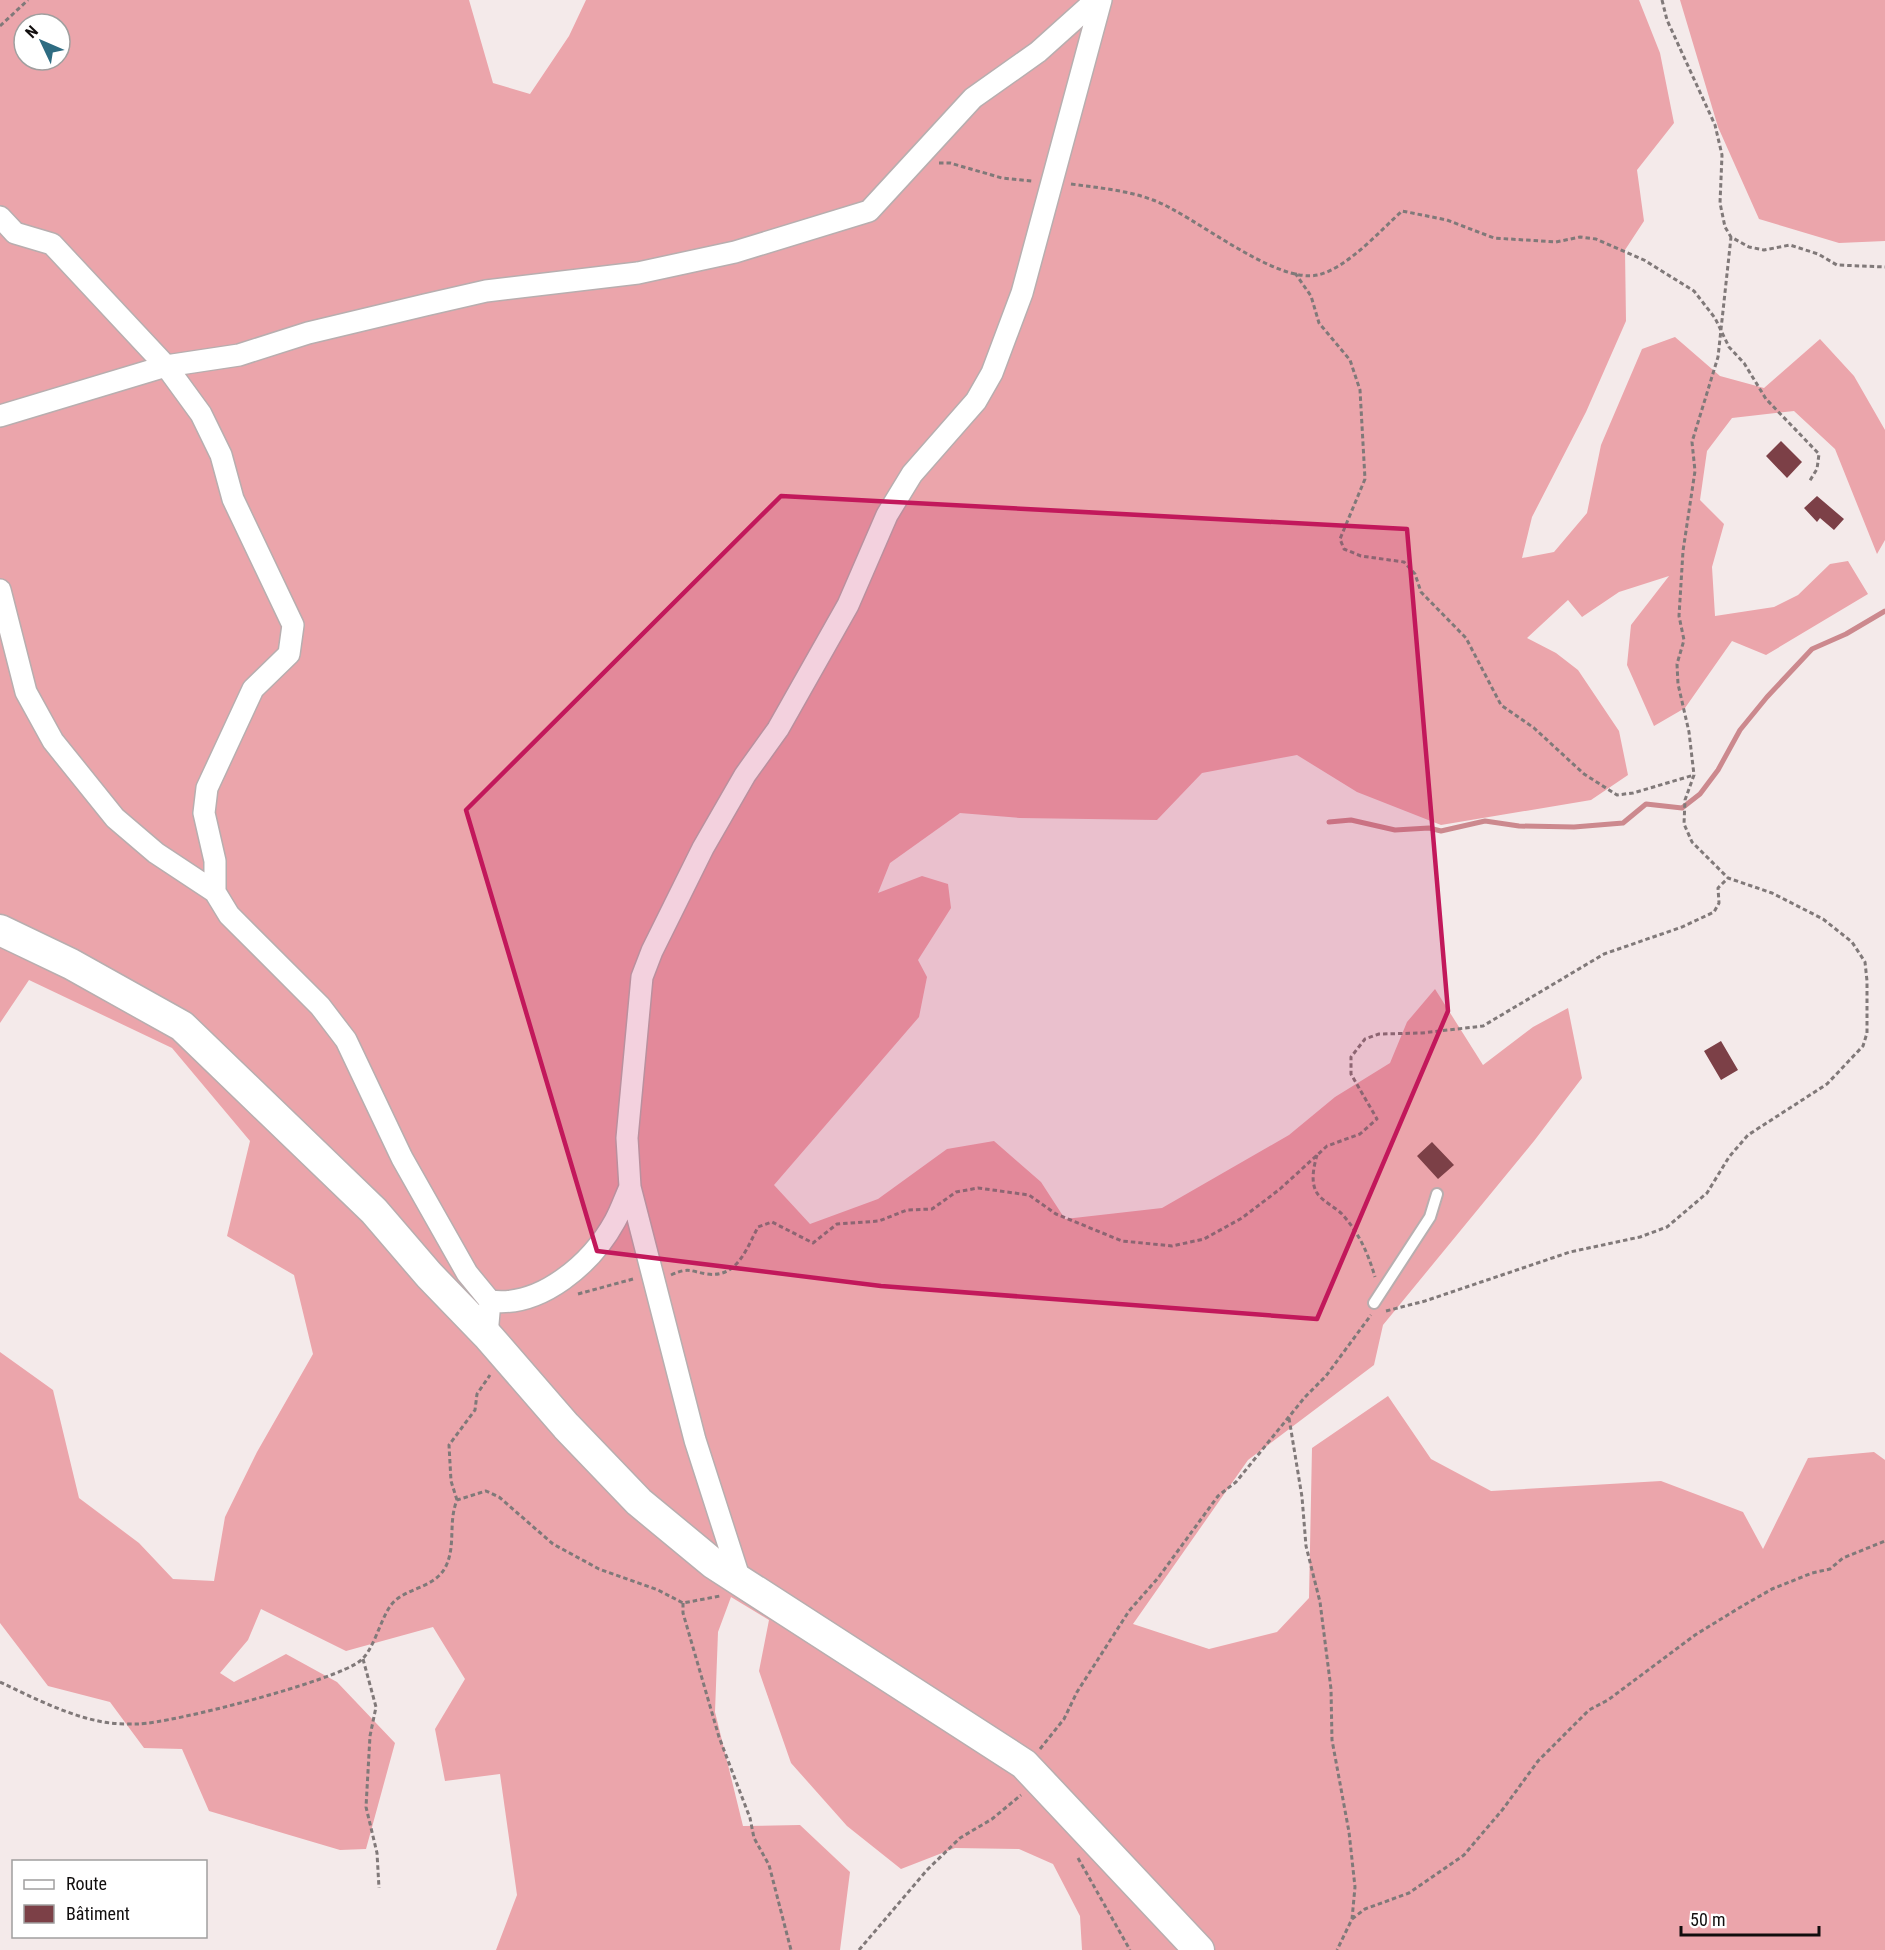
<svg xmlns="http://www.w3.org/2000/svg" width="1885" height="1950" font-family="'Roboto Condensed',sans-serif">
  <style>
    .forest { fill: #eba5ab; fill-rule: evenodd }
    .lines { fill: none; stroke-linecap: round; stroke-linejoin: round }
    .stream { stroke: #cc898e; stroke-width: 5 }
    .building { fill: #7c4047 }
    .lane-casing { stroke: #b8aeaf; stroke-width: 14 }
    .street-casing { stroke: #b8aeaf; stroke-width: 24 }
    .secondary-casing { stroke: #b8aeaf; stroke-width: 33 }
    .path { stroke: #807979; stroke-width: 3; stroke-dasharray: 4.5 3; stroke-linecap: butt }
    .lane { stroke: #fff; stroke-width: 10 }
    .street { stroke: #fff; stroke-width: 21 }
    .secondary { stroke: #fff; stroke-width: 30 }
    .marked { fill: #c2185b; fill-opacity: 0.2; stroke: #c2185b; stroke-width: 4.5; stroke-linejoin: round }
  </style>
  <rect width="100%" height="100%" fill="#f4eaea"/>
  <!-- forest -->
  <path class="forest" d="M0 0H469L493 83 530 94 569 36 586 0H1639L1660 53 1674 123 1637 170 1644 221 1625 250 1626 321 1586 412 1532 517 1522 558 1554 552 1587 513 1601 445 1642 349 1675 337 1720 376 1764 388 1820 339 1854 376 1885 430V540L1877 554 1835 449 1794 411 1732 418 1707 451 1700 500 1724 524 1712 567 1715 616 1774 607 1798 595 1830 564 1848 561 1868 594 1766 655 1732 641 1685 708 1654 726 1627 665 1631 625 1669 576 1619 592 1582 617 1568 600 1527 638 1556 653 1578 670 1619 731 1628 775 1591 800 1441 825 1357 792 1297 755 1202 773 1157 820 1020 818 960 813 890 863 878 893 922 876 948 884 951 908 918 960 927 977 919 1017 774 1185 810 1224 878 1199 947 1149 994 1141 1041 1182 1065 1219 1162 1208 1289 1135 1335 1097 1390 1063 1407 1022 1435 989 1483 1065 1533 1027 1568 1008 1582 1078 1534 1141 1383 1325 1374 1365 1248 1460 1133 1624 1209 1649 1277 1632 1309 1598 1312 1448 1388 1396 1431 1459 1491 1491 1661 1481 1743 1512 1763 1549 1808 1458 1874 1452 1885 1460V1950H1082L1080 1916 1053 1864 1019 1849 955 1848 901 1869 847 1826 791 1763 759 1671 769 1620 731 1597 718 1632 715 1712 743 1826 800 1825 850 1872 840 1950H496L517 1895 500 1774 445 1781 435 1729 465 1679 433 1627 346 1651 261 1609 248 1640 220 1673 234 1682 286 1654 337 1682 395 1743 366 1849 340 1850 209 1811 182 1749 144 1748 110 1702 48 1686 0 1623V1352L53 1390 79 1498 139 1543 173 1579 214 1581 225 1517 257 1452 313 1354 294 1275 227 1236 250 1141 172 1048 29 980 0 1023ZM24 24H60V60H24Z
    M1680 0H1885V241L1839 243 1759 219 1718 127Z"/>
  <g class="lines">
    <!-- stream -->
    <path class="stream" d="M1329 822 1351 820 1395 830 1429 828 1441 831 1485 821 1519 826 1574 827 1623 823 1646 804 1682 808 1700 794 1718 770 1740 730 1767 697 1812 649 1846 634 1885 611"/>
  </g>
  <!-- building -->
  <path class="building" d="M1781 441 1802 462 1787 478 1766 456Z
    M1817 496 1844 519 1834 530 1820 518 1817 522 1804 508Z
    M1721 1041 1738 1070 1721 1080 1704 1051Z
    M1432 1142 1454 1165 1438 1179 1417 1156Z"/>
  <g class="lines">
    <defs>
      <path id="lane" d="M1374 1303 1430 1217 1437 1194"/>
      <path id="street" d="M0 217 15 233 52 244 166 366 201 414 221 455 233 499 293 625 289 654 253 689 207 788 204 813 215 861V892L229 915 320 1006 346 1040 402 1158 467 1273 490 1301 487 1335
        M0 416 166 366 239 355 308 333 425 305 486 291 638 273 735 252 869 211 973 98 1038 52 1096 0
        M0 590 26 692 53 741 115 818 156 853 215 892
        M490 1301C541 1308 592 1263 615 1221 621 1210 625 1198 630 1187
        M740 1580 695 1440 630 1187 627 1138 642 977 652 951 703 848 745 775 778 729 848 605 887 515 912 474 976 401 992 373 1022 293 1101 0"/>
      <path id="secondary" d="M0 930 71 964 182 1026 374 1211 429 1275 487 1335 566 1426 639 1502 714 1564 1024 1764 1199 1950"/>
    </defs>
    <!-- lane casing -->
    <use href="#lane" class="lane-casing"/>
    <!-- street casing -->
    <use href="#street" class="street-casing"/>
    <!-- secondary casing -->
    <use href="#secondary" class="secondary-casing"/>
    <!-- path -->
    <path class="path" d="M1662 0 1667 20 1715 125 1722 155 1720 203 1725 227 1731 237 1749 247 1764 250 1790 245 1818 254 1837 265 1885 267
      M0 26 28 0
      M939 163H950L1002 178 1032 181
      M1071 184C1099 188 1126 190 1153 200 1194 215 1274 284 1318 275 1347 268 1380 231 1402 211L1447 220 1494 238 1556 242 1580 237 1596 239 1644 260 1694 291 1715 318 1729 347 1744 363 1766 399 1819 454 1817 469 1809 482
      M1295 273 1311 296 1319 323 1350 360 1360 390 1365 479 1340 539 1344 549 1361 556 1404 562 1415 574 1421 592 1466 638 1501 705 1534 728 1584 774 1617 795 1633 793 1694 775
      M1317 1155C1314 1166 1310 1182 1317 1193 1322 1201 1335 1207 1342 1214 1359 1233 1368 1253 1375 1277
      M671 1275C689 1267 689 1271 707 1274 737 1278 746 1250 758 1227L772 1222 813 1243 837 1224 879 1221 907 1210 932 1209 956 1192 978 1188 1029 1195 1056 1214 1122 1241 1172 1246 1204 1239 1242 1218 1280 1189 1327 1146 1360 1134 1377 1119 1351 1074V1057L1365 1039 1379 1034 1422 1033 1483 1026 1604 954 1682 927 1714 912 1719 903 1718 888 1728 878
      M578 1294 633 1279
      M1386 1311 1425 1301 1570 1252 1640 1237 1667 1227 1707 1193 1729 1157 1748 1135 1827 1084 1863 1046 1867 1033V981L1865 962 1852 942 1823 919 1772 893 1728 878 1692 842 1684 824 1685 800 1694 775 1689 732 1678 684 1677 664 1684 640 1679 616 1683 551 1695 471 1692 442 1718 357 1731 237
      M1289 1418 1302 1497 1306 1546 1320 1602 1331 1689 1332 1740 1349 1832 1355 1887 1352 1919 1337 1950
      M457 1500 451 1481 449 1445 475 1410 477 1394 490 1375
      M683 1603V1613L719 1737 750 1818 754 1838 769 1865 791 1950
      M363 1659 376 1707 370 1736 366 1807 377 1853 379 1888
      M0 1682C34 1698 72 1718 110 1723 119 1724 129 1724 138 1724 173 1723 335 1681 360 1661 374 1650 380 1620 391 1605 405 1587 435 1589 446 1566 456 1545 448 1522 457 1500L486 1491 499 1497 553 1544 599 1569 658 1590 683 1603 720 1596
      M1040 1749 1064 1719 1077 1692 1129 1611 1158 1578 1218 1496 1236 1482 1305 1397 1326 1376 1371 1315
      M1078 1858 1130 1950
      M1352 1919 1365 1909 1409 1893 1464 1855 1503 1809 1538 1761 1589 1710 1608 1700 1695 1635 1739 1608 1772 1589 1812 1573 1830 1569 1843 1558 1885 1541
      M859 1950 927 1870 960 1838 992 1819 1021 1795"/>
    <!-- lane -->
    <use href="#lane" class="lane"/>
    <!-- street -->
    <use href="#street" class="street"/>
    <!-- secondary -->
    <use href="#secondary" class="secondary"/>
  </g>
  <!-- marked area -->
  <path class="marked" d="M781 496 1407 529 1448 1011 1317 1319 881 1286 597 1251 466 810Z"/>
  <!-- legend -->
  <rect x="12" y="1860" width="195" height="78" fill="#ffffff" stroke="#a09f9f" stroke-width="1.5"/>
  <rect x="24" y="1880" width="30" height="9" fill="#ffffff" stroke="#a09f9f" stroke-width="1.5"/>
  <text x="66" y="1890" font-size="18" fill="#110e0e">Route</text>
  <rect x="24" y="1905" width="30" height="18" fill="#7c4047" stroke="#a09f9f" stroke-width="1.5"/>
  <text x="66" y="1920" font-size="18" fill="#110e0e">Bâtiment</text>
  <!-- north arrow -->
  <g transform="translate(42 42) rotate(314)"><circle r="28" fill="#ffffff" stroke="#a09f9f" stroke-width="1.5"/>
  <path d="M0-4.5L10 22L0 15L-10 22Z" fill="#2e6c82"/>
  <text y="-9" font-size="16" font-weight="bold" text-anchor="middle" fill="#110e0e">N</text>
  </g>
  <!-- scale -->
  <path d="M1681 1926v9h138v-9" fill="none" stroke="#110e0e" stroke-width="3"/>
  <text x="1690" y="1926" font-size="18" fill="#110e0e" stroke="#ffffff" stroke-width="4.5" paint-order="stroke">50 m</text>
</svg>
